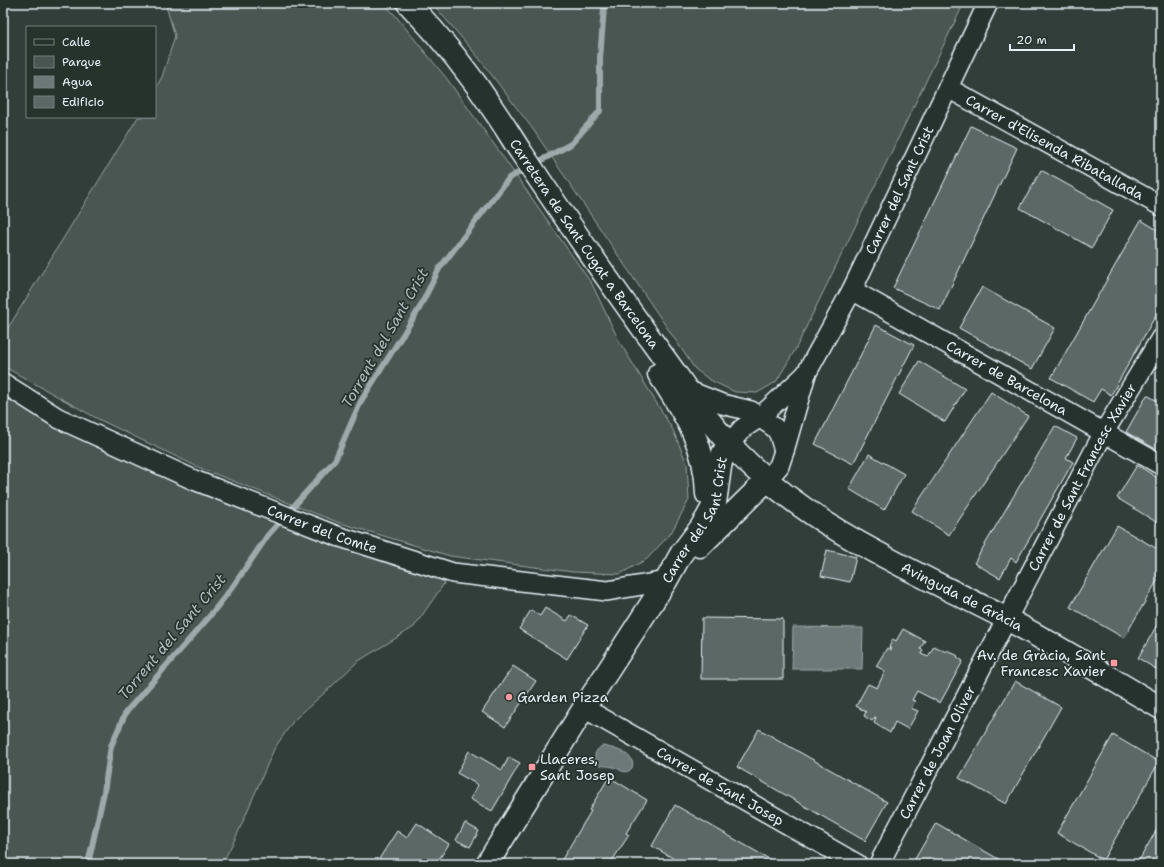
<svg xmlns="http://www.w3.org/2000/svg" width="1164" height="867" font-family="'Shantell Sans',sans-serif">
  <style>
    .green { fill: #495651; stroke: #98a4a4 }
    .water { fill: #6d7978; stroke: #9ea9ab }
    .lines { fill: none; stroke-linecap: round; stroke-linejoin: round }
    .stream { stroke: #9ea9ab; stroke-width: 6 }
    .building { fill: #5c6865; stroke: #e8f1f8 }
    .street-casing { stroke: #e8f1f8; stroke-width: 22 }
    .secondary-casing { stroke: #e8f1f8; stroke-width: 25 }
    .street { stroke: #26332d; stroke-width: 19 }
    .secondary { stroke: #26332d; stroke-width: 22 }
    .poi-dot { fill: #ff9aa2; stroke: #26332d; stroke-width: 1.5 }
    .labels { text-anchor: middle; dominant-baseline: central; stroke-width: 3.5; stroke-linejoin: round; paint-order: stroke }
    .street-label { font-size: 14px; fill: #e8f1f8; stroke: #26332d }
    .poi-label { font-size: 14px; fill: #e8f1f8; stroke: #26332d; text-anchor: start }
    .water-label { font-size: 15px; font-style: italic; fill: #b1bbbe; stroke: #26332d }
  </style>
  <rect width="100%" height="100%" fill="#323e39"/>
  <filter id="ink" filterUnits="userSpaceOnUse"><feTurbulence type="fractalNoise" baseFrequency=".025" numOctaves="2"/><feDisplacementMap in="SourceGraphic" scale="8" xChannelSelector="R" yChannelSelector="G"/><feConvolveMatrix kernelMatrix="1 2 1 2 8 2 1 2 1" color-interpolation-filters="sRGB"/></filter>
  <g filter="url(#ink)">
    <!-- green -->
    <path class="green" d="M165 3H383L394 14 447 79 496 147 592 284 619 341 673 430 687 464 689 500 671 533 647 559 620 574 573 572 450 556 337 522 200 468 98 419 3 366V336L138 117H155V89L162 77 175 36Z
      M432 3H964L795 350 776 382 757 393 735 392 710 380 695 369 532 128 478 57Z
      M3 383 58 418 452 572 414 627 357 662 330 688 294 720 274 749 237 835 222 864H3Z"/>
    <!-- water -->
    <path class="water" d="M793 627 863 628 862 669H792Z
      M602 746C611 747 629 752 632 761 635 768 628 774 622 771 619 770 617 767 613 767 606 765 594 768 595 756 595 751 599 748 602 746Z"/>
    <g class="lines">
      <!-- stream -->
      <path class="stream" d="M88 864 104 792 111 746 126 712 209 617 234 585 268 535 335 460 361 401 419 309 439 269 509 178 571 144 600 111V58L604 8 603 3"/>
    </g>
    <!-- building -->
    <path class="building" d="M971 126 1017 148 940 310 893 288Z
      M1041 170 1113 210 1092 248 1020 208Z
      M1141 220 1161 232V306L1111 395 1101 389 1093 402 1051 378Z
      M982 287 1055 328 1032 369 959 328Z
      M876 325 914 345 853 464 815 444Z
      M919 361 965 389 945 422 899 394Z
      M991 392 1028 416 949 535 912 511Z
      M1147 395 1161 403V452L1126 432Z
      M1055 426 1077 438 1066 458 1073 462 1016 562 1011 558 1000 578 974 563Z
      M869 454 904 474 884 510 849 489Z
      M1137 465 1161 480V525L1117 498Z
      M1117 526 1161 551V574L1124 638 1070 607Z
      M827 550 856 557 850 582 821 576Z
      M545 608 567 621 571 615 588 625 567 659 519 629 531 610 540 616Z
      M702 618 783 619V679H701Z
      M1161 618V672L1138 658Z
      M903 629 925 641 920 649 923 650 921 654 928 657 934 646 946 652 947 650 958 656 957 657 963 661 940 703 917 691 912 700 915 701 911 708 918 711 908 729 895 722 890 733 874 723 876 717H875L872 721 864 716 866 712 856 706 868 684 877 688 885 671 876 666 887 648 891 650V649L889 647 893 639 896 641Z
      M513 666 536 681 505 727 482 712Z
      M1015 681 1061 707 1006 804 959 778Z
      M759 729 887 802 865 841 737 767Z
      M1113 735 1159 762 1103 860 1057 833Z
      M469 751 502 770 509 757 520 763 492 811 470 799 478 785 457 773Z
      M609 777 647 800 626 833 629 835 610 864H566L561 861 591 811 589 810Z
      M675 805 778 864H683L652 846Z
      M1161 822V864H1137Z
      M417 823 449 844 436 864H381L377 862 397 831 407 838Z
      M465 823 479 831 470 847 456 840Z
      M936 823 1007 864H912Z"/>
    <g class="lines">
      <defs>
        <g id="street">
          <path id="s1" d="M948 88 1161 206"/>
          <path id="s2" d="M852 290 1161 465"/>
          <path id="s3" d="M3 383 58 418 194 480 337 536 453 573 607 591 666 581"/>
          <path d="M687 390 722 404 751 411 775 428 779 434 784 451"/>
          <path d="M729 444 742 429 760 417 805 375"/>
          <path id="s4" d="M766 481 779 466 784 451 806 374 852 290 988 3"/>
          <path id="s5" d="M584 708 857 864"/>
          <path id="s6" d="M879 864 1104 432 1161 338"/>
        </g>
        <g id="secondary">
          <path id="s7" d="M408 3C441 37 471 75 497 115 506 128 514 142 523 155 569 224 616 292 665 359 689 392 711 427 740 455 814 530 913 570 1005 618 1058 646 1109 678 1161 708"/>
          <path d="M659 374C685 414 706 445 707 494"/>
          <path d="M700 546 766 481"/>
          <path id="s8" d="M487 864 584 708 666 581 681 554 700 529 707 518 715 503 720 467 723 453 729 444"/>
        </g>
      </defs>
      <!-- street casing -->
      <use href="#street" class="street-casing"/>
      <!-- secondary casing -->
      <use href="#secondary" class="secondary-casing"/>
      <!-- street -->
      <use href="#street" class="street"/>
      <!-- secondary -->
      <use href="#secondary" class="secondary"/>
    </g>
  </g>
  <!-- markers -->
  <g class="poi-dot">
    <rect x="1110" y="659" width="8" height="8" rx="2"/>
    <circle cx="509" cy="697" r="4"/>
    <rect x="528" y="763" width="8" height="8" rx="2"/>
  </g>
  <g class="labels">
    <!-- street labels -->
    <g class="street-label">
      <text stroke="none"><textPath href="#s1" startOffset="122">Carrer d'Elisenda Ribatallada</textPath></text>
      <text stroke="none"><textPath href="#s4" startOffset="322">Carrer del Sant Crist</textPath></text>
      <text stroke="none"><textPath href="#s7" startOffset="299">Carretera de Sant Cugat a Barcelona</textPath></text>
      <text stroke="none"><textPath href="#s2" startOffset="178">Carrer de Barcelona</textPath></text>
      <text stroke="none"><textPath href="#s6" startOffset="437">Carrer de Sant Francesc Xavier</textPath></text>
      <text stroke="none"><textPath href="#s8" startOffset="404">Carrer del Sant Crist</textPath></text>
      <text stroke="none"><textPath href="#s3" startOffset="352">Carrer del Comte</textPath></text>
      <text stroke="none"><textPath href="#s7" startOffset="826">Avinguda de Gràcia</textPath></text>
      <text stroke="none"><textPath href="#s6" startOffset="126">Carrer de Joan Oliver</textPath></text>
      <text stroke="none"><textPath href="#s5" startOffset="157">Carrer de Sant Josep</textPath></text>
    </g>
    <!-- poi labels -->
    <g class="poi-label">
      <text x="1106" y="655" text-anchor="end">Av. de Gràcia, Sant<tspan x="1106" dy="16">Francesc Xavier</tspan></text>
      <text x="517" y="697">Garden Pizza</text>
      <text x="540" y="759">Llaceres,<tspan x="540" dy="16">Sant Josep</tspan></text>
    </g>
    <!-- water labels -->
    <g class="water-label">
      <text transform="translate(385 338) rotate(-60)">Torrent del Sant Crist</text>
      <text transform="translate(172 637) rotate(-50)">Torrent del Sant Crist</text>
    </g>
  </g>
  <!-- margin -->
  <rect width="1164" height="867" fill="none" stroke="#26332d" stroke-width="16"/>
  <rect x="8" y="8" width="1148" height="851" fill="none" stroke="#e8f1f8" stroke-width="1.5" filter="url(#ink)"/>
  <!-- legend -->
  <rect x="26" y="26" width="130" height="92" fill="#26332d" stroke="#747f7e"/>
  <rect x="34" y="39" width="20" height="6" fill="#26332d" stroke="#747f7e"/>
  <text x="62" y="46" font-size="12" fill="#e8f1f8">Calle</text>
  <rect x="34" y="56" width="20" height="12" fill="#495651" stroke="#747f7e"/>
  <text x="62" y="66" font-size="12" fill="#e8f1f8">Parque</text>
  <rect x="34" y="76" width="20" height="12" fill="#6d7978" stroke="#747f7e"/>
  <text x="62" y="86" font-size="12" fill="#e8f1f8">Agua</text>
  <rect x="34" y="96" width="20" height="12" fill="#5c6865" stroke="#747f7e"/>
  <text x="62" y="106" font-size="12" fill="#e8f1f8">Edificio</text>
  <!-- scale -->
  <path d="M1010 44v6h64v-6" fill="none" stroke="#e8f1f8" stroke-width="2"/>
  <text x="1016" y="44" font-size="12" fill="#e8f1f8" stroke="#26332d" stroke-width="3" paint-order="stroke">20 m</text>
</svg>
